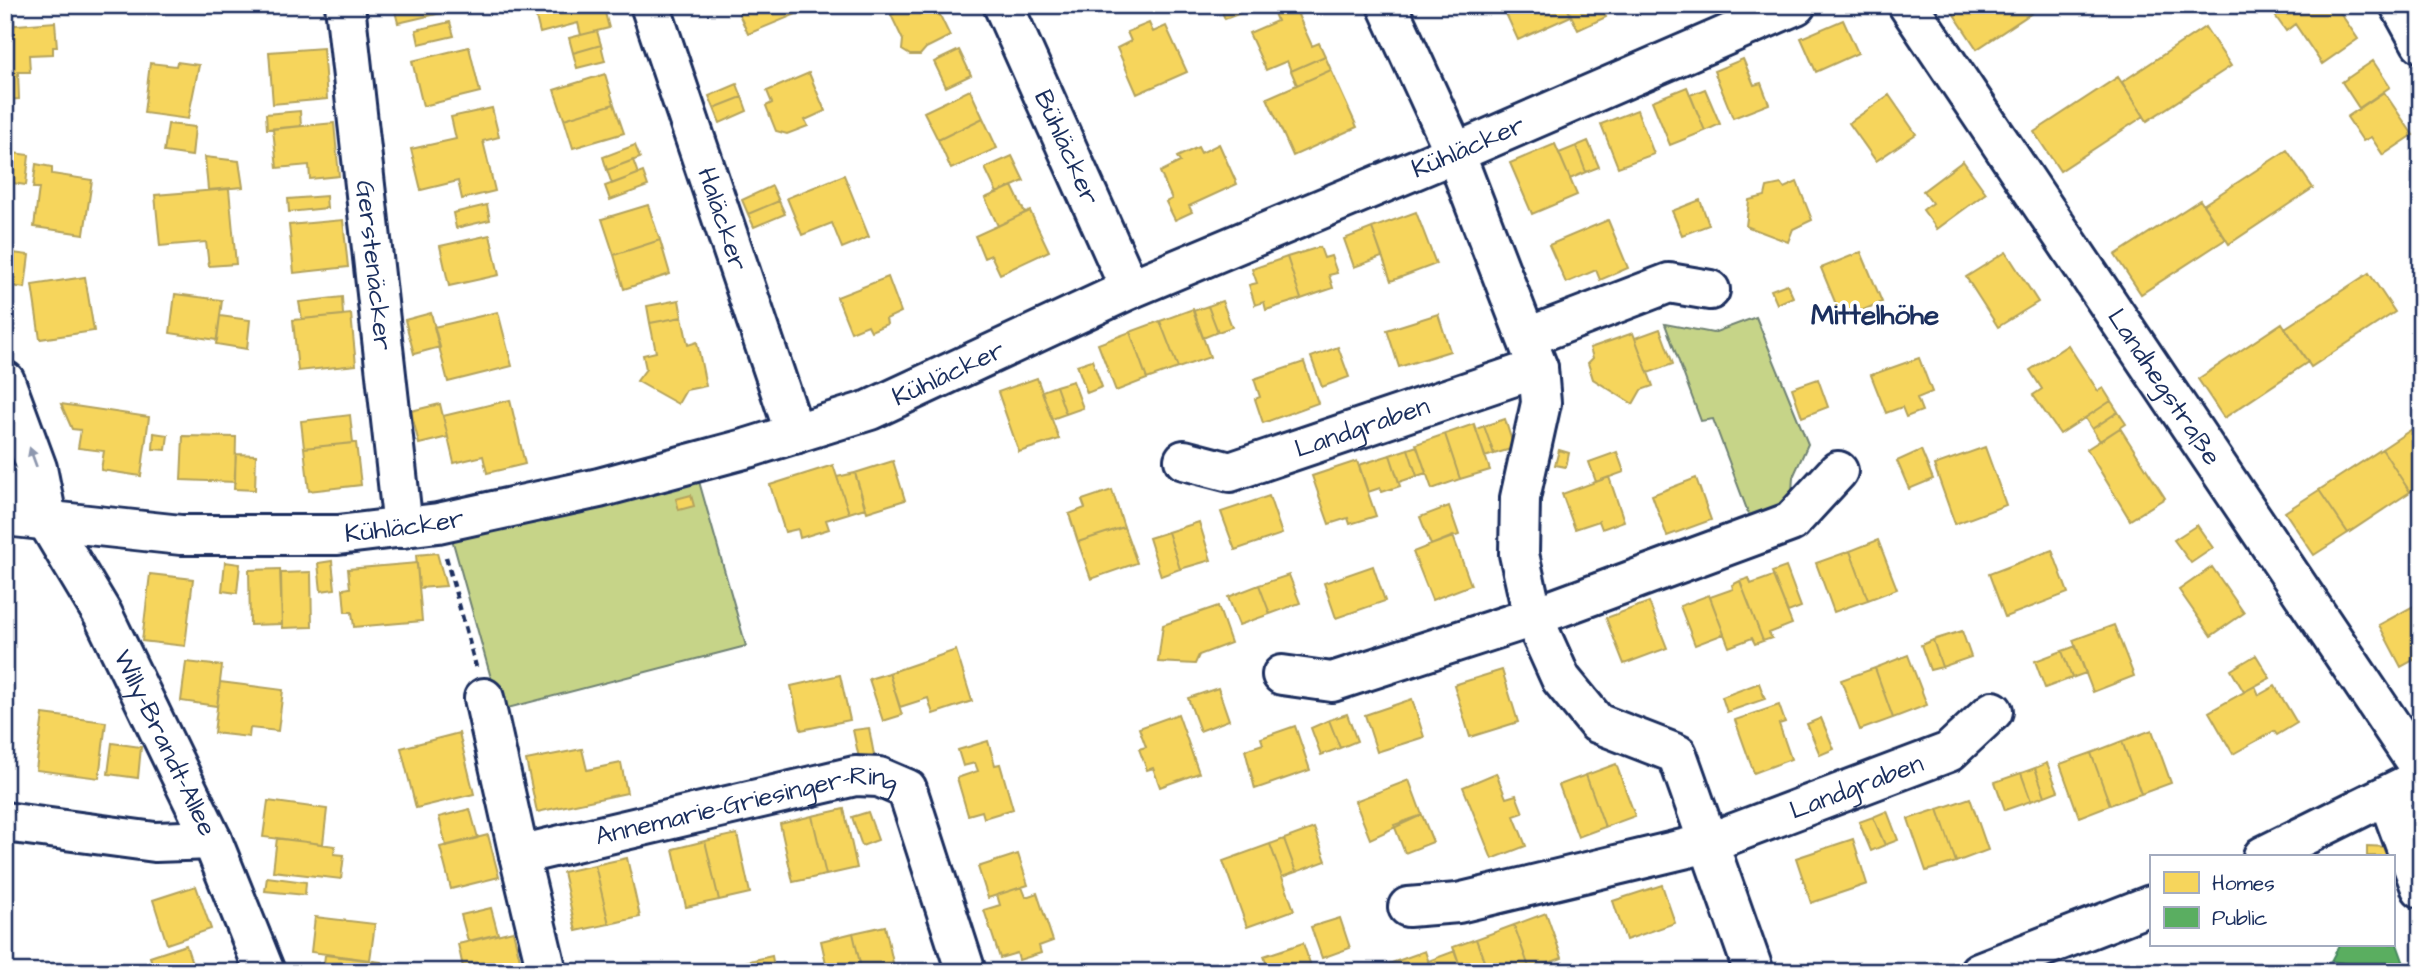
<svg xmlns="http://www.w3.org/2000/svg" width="2426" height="977" font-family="'Architects Daughter',sans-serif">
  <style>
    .green { fill: #c6d488; stroke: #708273; stroke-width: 2 }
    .homes { fill: #f6d55c; stroke: #b4a35d; stroke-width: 2 }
    .public { fill: #5aae61; stroke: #478860; stroke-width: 2 }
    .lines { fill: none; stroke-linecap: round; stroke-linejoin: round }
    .minor-casing { stroke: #1b2f5e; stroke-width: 44 }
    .path { stroke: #1b2f5e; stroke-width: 4.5; stroke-dasharray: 7 5; stroke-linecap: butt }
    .minor { stroke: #fff; stroke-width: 38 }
    .oneway { fill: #8d97ae }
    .labels { text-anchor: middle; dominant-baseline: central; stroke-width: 7; stroke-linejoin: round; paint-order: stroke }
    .street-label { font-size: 26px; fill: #1b2f5e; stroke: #fff }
    .neighbourhood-label { font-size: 28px; font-weight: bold; fill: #1b2f5e; stroke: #fff }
  </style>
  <rect width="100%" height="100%" fill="#fff"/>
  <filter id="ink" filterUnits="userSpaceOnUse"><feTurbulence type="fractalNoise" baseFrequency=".0143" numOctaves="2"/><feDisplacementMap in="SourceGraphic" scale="14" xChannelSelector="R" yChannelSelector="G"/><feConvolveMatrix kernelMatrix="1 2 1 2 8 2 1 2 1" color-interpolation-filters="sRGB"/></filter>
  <g filter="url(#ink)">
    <!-- green -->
    <path class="green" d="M1756 317 1808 444 1793 477 1791 508 1752 523 1713 419 1701 421 1665 324 1713 333Z
      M698 478 746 646 500 710 449 528Z"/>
    <!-- homes -->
    <path class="homes" d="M5 5H12L14 25 5 26Z
      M273 5H306V8H273Z
      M457 5 458 9 398 23 394 7Z
      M533 5H603L609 28 581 35 578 23 540 33Z
      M743 5H798L801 12 748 34 739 14 746 11Z
      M910 5H935L950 36 926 48 920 55H910L902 50 903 40 891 15Z
      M1219 5H1262L1225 19Z
      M1278 5H1303L1305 11 1298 15 1312 46 1319 43 1325 56 1291 71 1287 61 1266 70 1249 33 1277 21 1272 8Z
      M1502 5H1566L1571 16 1518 40Z
      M1566 5H1601L1606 17 1578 30Z
      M1709 5H1733L1713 14Z
      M1958 5H2044L1977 49 1951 10Z
      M2278 5H2335L2358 39 2322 64 2295 24 2286 31 2271 10Z
      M1843 20 1858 53 1816 72 1801 38Z
      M55 22 57 47H53V54L29 55 30 72H18L19 99 5 100V26Z
      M450 22 454 36 419 44 416 30Z
      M1149 23 1153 32 1166 26 1187 72 1137 94 1117 48 1131 41 1127 32Z
      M2205 27 2231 66 2147 121 2122 82Z
      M597 31 601 45 573 53 569 38Z
      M601 45 605 61 577 68 573 53Z
      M469 47 480 92 423 106 412 61Z
      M323 48 327 99 273 104 269 52Z
      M959 50 971 75 946 87 934 62Z
      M1325 56 1331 70 1297 85 1291 71Z
      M1743 59 1754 85 1761 83 1769 104 1733 118 1714 71Z
      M2373 61 2390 87 2359 108 2342 82Z
      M177 62 199 65 188 119 144 113 150 63 176 66Z
      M1331 70 1357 127 1293 156 1267 98Z
      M809 73 825 111 805 120 808 126 787 134 776 131 766 106 772 103 767 91Z
      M605 74 614 104 564 119 554 90Z
      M2118 77 2144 116 2060 171 2034 132Z
      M737 84 742 97 714 108 709 96Z
      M1687 87 1705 131 1670 145 1652 101Z
      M1705 89 1720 124 1705 131 1690 95Z
      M970 90 983 118 938 140 924 112Z
      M2384 92 2413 135 2383 155 2371 137 2363 141 2347 117Z
      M1889 95 1916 134 1876 161 1849 123Z
      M742 97 747 111 720 123 714 108Z
      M614 104 624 133 573 148 564 119Z
      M492 108 499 137 483 141 495 191 462 199 458 181 421 190 411 149 456 139 451 117Z
      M1637 110 1654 154 1618 167 1601 124Z
      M300 111 301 126 267 129 266 114Z
      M983 118 997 148 951 169 938 140Z
      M334 123 339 176 310 179 309 165 277 168 273 129Z
      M168 124 195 127 192 156 164 152Z
      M1588 141 1599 167 1586 172 1576 146Z
      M1219 144 1237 184 1189 206 1192 212 1175 220 1166 202 1172 199 1160 172 1180 162 1177 157 1198 147 1201 153Z
      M1555 144 1577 195 1532 214 1510 163Z
      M635 145 640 158 607 170 603 157Z
      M1576 146 1586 172 1570 179 1559 153Z
      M2287 150 2313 188 2229 244 2203 205Z
      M5 152 29 155 26 185 5 182Z
      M1012 156 1024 181 997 193 985 168Z
      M205 157 239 161 243 187 208 190Z
      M633 160 638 174 612 184 607 170Z
      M1963 161 1986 193 1937 229 1923 210 1932 203 1923 191Z
      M36 164 52 167V174L92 180 84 234 34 227 39 188H33Z
      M643 172 648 186 610 200 605 186Z
      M844 175 869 237 842 248 832 223 802 235 787 198Z
      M1797 182 1812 220 1793 229 1788 242 1746 226 1749 200 1765 196 1767 187 1781 184 1784 188Z
      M772 186 779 201 748 214 742 200Z
      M1012 186 1025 213 998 226 985 198Z
      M229 189 236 264 209 266 206 242 160 246 155 195Z
      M326 196 327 208 289 212 288 199Z
      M1700 200 1709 225 1682 235 1672 211Z
      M2200 200 2226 239 2141 294 2115 255Z
      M779 201 785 214 754 227 748 214Z
      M487 205 490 220 456 228 453 213Z
      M648 205 660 240 614 255 602 219Z
      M1030 211 1049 251 1000 274 991 255 984 258 975 236Z
      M1416 212 1436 264 1391 281 1372 228Z
      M343 220 348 267 294 273 289 225Z
      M1608 220 1628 268 1600 280 1596 270 1566 283 1549 245Z
      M1372 228 1382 257 1354 267 1344 239Z
      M490 235 499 275 449 286 440 246Z
      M660 240 670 274 624 289 614 255Z
      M1320 247 1324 258 1331 256 1337 273 1329 275 1333 288 1301 299 1287 257Z
      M5 252 29 255 25 288 5 285Z
      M1861 252 1882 302 1842 319 1821 268Z
      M2006 252 2038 302 1998 327 1966 277Z
      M1287 257 1301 299 1266 310 1264 302 1255 305 1249 285 1257 283 1252 269Z
      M2369 273 2395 312 2311 367 2285 328Z
      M85 277 94 331 40 339 32 285Z
      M888 277 901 312 886 319 887 324 871 331 868 325 851 332 837 297Z
      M1787 284 1793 297 1777 304 1771 290Z
      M175 294 222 300 217 340 170 333Z
      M342 297 343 315 302 319 299 302Z
      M679 300 682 317 650 323 647 306Z
      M1222 301 1232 327 1218 332 1208 306Z
      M1208 306 1218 332 1203 338 1193 311Z
      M1193 309 1210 357 1178 368 1160 321Z
      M498 312 512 366 448 382 434 327Z
      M431 313 440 347 414 354 405 320Z
      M351 314 356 365 298 371 293 320Z
      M1438 314 1450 351 1399 367 1387 330Z
      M220 316 250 320 247 349 216 344Z
      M682 317 688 345 697 342 706 386 686 390 678 404 637 381 646 369 643 355 656 352 650 323Z
      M1160 321 1178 368 1147 379 1130 332Z
      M2282 323 2308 362 2224 418 2198 379Z
      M1660 329 1673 364 1648 373 1635 338Z
      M1130 332 1147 379 1116 391 1098 344Z
      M1633 333 1653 386 1641 390 1633 404 1593 379 1588 363 1593 358 1590 348Z
      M2068 345 2098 391 2103 388 2111 401 2060 434 2033 395 2042 389 2030 370Z
      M1338 347 1349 377 1322 387 1311 357Z
      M1919 358 1932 392 1917 398 1922 411 1906 417 1902 407 1886 413 1871 375Z
      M1092 360 1102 387 1087 393 1077 365Z
      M1304 362 1318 403 1263 423 1255 399 1260 397 1254 379Z
      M1037 378 1059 439 1019 452 998 392Z
      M1818 379 1828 407 1802 417 1792 388Z
      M1073 381 1083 408 1066 414 1056 386Z
      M1056 386 1066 414 1052 419 1042 391Z
      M510 400 525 464 487 473 483 456 454 463 443 416Z
      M2111 401 2118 412 2092 429 2085 418Z
      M61 404 149 417 141 476 101 470 104 451 78 448 81 430 72 429Z
      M440 404 448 437 419 444 411 411Z
      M2118 412 2126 424 2100 441 2092 429Z
      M350 415 353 443 304 448 301 421Z
      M1505 419 1514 448 1494 454 1484 426Z
      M2421 423V485L2410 492 2382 449Z
      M1474 424 1490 470 1460 479 1445 434Z
      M1484 426 1494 454 1485 457 1476 429Z
      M2120 428 2165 498 2130 520 2087 449Z
      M154 433 168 435 166 450 153 449Z
      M1445 434 1460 479 1432 489 1416 444Z
      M183 436 236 437 235 482 181 480Z
      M353 443H356L361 485 309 491 304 448Z
      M1417 446 1426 473 1417 476 1408 449Z
      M1985 447 2006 505 1955 524 1934 465Z
      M1408 449 1417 476 1399 482 1390 455Z
      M2382 449 2410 492 2348 533 2319 490Z
      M1559 450 1569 453 1566 467 1555 465Z
      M1921 450 1933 479 1909 489 1897 461Z
      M1617 452 1624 472 1596 482 1589 462Z
      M236 454 256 455 255 490 234 489Z
      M1390 455 1400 486 1382 492 1380 488 1368 492 1359 465Z
      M893 461 905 500 867 512 855 473Z
      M1357 461 1376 516 1350 524 1348 518 1329 524 1312 476Z
      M833 465 849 513 826 520 829 529 800 538 798 529 785 532 770 485Z
      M855 473 865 508 849 513 837 477Z
      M1609 477 1624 521 1602 529 1599 521 1575 529 1562 494Z
      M1696 478 1711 520 1667 536 1652 495Z
      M1112 490 1124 527 1078 542 1069 514 1085 508 1082 500Z
      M2319 490 2348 533 2314 555 2285 512Z
      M691 495 694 506 679 510 676 499Z
      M1269 496 1282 534 1235 550 1221 512Z
      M1449 506 1459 535 1431 545 1420 517Z
      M1199 522 1211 560 1180 569 1168 532Z
      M2197 525 2213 548 2191 563 2174 540Z
      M1124 527 1137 563 1091 579 1078 542Z
      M1168 532 1180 569 1161 576 1149 538Z
      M1453 536 1471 585 1432 600 1413 552Z
      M1878 540 1897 589 1868 600 1850 551Z
      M2052 550 2068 593 2005 617 1989 574Z
      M1850 551 1868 600 1834 612 1816 563Z
      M437 553 446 586 419 588 416 555Z
      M332 561 335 589 321 591 318 563Z
      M225 562 240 564 237 593 222 591Z
      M417 563 422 621 354 627 352 612H345L343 589 350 588 348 569Z
      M1373 566 1385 601 1336 618 1324 583Z
      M1786 567 1801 607 1788 612 1772 572Z
      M2212 567 2244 613 2211 636 2179 590Z
      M280 569 282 624 250 625 249 570Z
      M311 572 312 627 282 628 281 573Z
      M150 574 193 579 185 646 142 641Z
      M1289 575 1300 603 1270 614 1259 585Z
      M1773 576 1792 624 1769 633 1772 638 1763 641 1740 581 1749 578 1751 584Z
      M1740 581 1763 641 1755 644 1752 638 1729 647 1710 597 1733 589 1732 585Z
      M1259 585 1270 614 1239 625 1228 597Z
      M1709 595 1724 634 1695 645 1680 606Z
      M1649 602 1667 648 1624 664 1606 618Z
      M2417 604 2421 611V656L2401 667 2379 625Z
      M1218 606 1231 643 1199 655 1195 664 1158 662 1163 625Z
      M2114 625 2134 676 2093 692 2073 640Z
      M1962 631 1971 657 1942 667 1933 640Z
      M1933 640 1942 667 1930 670 1921 645Z
      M2076 646 2086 673 2072 678 2062 651Z
      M956 650 972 701 933 714 928 698 900 707 889 673Z
      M2062 651 2072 678 2045 688 2035 661Z
      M1908 655 1927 705 1893 718 1875 668Z
      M2256 655 2270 678 2244 692 2231 670Z
      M186 662 222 666 217 706 181 701Z
      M1875 668 1893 718 1860 730 1841 680Z
      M1502 670 1518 722 1470 737 1454 685Z
      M889 673 902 715 883 721 869 679Z
      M840 675 850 720 801 730 791 686Z
      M220 682 283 690 278 731 250 728 249 737 214 733Z
      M1759 683 1765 699 1727 712 1722 697Z
      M2255 686 2259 695 2275 686 2297 723 2277 735 2274 731 2233 754 2209 712Z
      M1218 688 1229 720 1200 731 1188 698Z
      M1412 699 1424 737 1377 752 1365 715Z
      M1779 705 1785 722 1779 724 1791 759 1754 773 1735 720Z
      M43 714 106 722 99 778 36 770Z
      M1178 714 1199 773 1160 787 1153 768 1147 770 1139 749 1146 747 1139 728Z
      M1347 714 1357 741 1340 748 1329 720Z
      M1821 718 1834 749 1820 755 1807 724Z
      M1329 720 1340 748 1321 755 1311 728Z
      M1295 726 1310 770 1255 789 1245 750 1263 744 1261 738Z
      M869 728 874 755 859 758 853 730Z
      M2152 730 2171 783 2141 794 2122 741Z
      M459 733 474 794 416 808 401 748Z
      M988 741 995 765 1000 764 1013 809 984 818 982 811 968 815 957 778 978 771 975 763 963 766 958 750Z
      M2122 741 2141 794 2110 805 2091 753Z
      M112 743 141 747 138 778 108 774Z
      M582 749 587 770 621 763 627 793 537 812 526 760Z
      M2091 753 2110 805 2079 817 2060 764Z
      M2047 763 2058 791 2045 796 2035 768Z
      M1616 764 1635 816 1605 827 1586 775Z
      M2035 768 2045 796 2031 801 2021 773Z
      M1496 773 1506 798 1516 795 1523 813 1514 816 1526 846 1492 859 1463 787Z
      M2021 773 2031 801 2005 810 1995 782Z
      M1586 775 1605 827 1578 837 1559 785Z
      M1409 780 1422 815 1370 839 1355 801Z
      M1970 798 1988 850 1956 862 1938 809Z
      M268 801 327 809 323 844 263 837Z
      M470 809 478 838 446 846 439 817Z
      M844 809 857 868 826 875 812 816Z
      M1938 809 1956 862 1926 871 1908 819Z
      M1887 811 1898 840 1885 845 1873 817Z
      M868 812 878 840 862 846 852 817Z
      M1422 815 1433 842 1405 853 1394 825Z
      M812 816 826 875 793 882 780 824Z
      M1873 817 1885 845 1871 851 1859 822Z
      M1314 828 1326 861 1296 872 1284 839Z
      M737 834 750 893 719 900 705 841Z
      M488 835 499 877 451 889 440 847Z
      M277 838 335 846 334 854 344 855 341 879 273 871Z
      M1284 839 1296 872 1282 877 1270 844Z
      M1853 839 1867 884 1811 903 1796 858Z
      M705 841 719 900 686 907 673 849Z
      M1270 844 1294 910 1247 927 1223 861Z
      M2367 846 2389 847V856H2367Z
      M1018 854 1028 885 988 898 978 867Z
      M627 858 640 917 609 924 595 865Z
      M595 865 609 924 576 931 563 872Z
      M267 877 306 882 305 895 265 891Z
      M1662 885 1675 923 1626 940 1613 901Z
      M196 886 211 929 167 944 153 900Z
      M1022 887 1026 897 1037 893 1053 941 1039 946 1041 953 1019 960 1017 953 1000 958 984 910 1000 905 997 895Z
      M491 908 498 934 468 941 461 915Z
      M1546 913 1562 958 1530 970 1514 925Z
      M315 917 375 924 370 960 311 952Z
      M1340 918 1350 948 1322 958 1311 927Z
      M1514 925 1530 970 1488 972 1476 939Z
      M885 926 895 972H862L853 933Z
      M513 931 523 972H464L458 944Z
      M853 933 862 972H828L821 941Z
      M1476 939 1487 969 1462 972 1453 947Z
      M1303 943 1313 972H1269L1264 956Z
      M186 945 195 972H155L150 957Z
      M1425 951 1432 972H1372V970Z
      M1455 951 1462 972H1432L1428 961Z
      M325 955 382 962 381 972H323Z
      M772 956 775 972H742L740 963Z
      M740 963 742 972H708V970Z"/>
    <!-- public -->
    <path class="public" d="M2393 933 2407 972H2352V964L2331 961 2340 944H2393Z"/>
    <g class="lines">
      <defs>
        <g id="minor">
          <path id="s1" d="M345 5 403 528"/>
          <path id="s2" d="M650 5 795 434"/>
          <path id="s3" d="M1003 5 1130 289"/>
          <path d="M1387 5 1455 153 1538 368 1541 403 1520 498 1519 554 1533 617 1561 679 1597 723 1677 754 1754 972"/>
          <path id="s4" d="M1908 5 2421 770"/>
          <path d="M2400 5 2421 43"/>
          <path d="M1528 337 1669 283 1710 290"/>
          <path d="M5 381 37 468 48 523"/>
          <path id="s5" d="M1184 460 1230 472 1538 368"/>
          <path id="s6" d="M5 483 48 523 103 615 212 840 265 972"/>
          <path id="s7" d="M5 516 181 535H338L438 523 599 488 748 448 870 410 1130 289 1455 153 1796 5"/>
          <path d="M1282 675 1332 682 1533 617 1791 522 1838 471"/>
          <path d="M484 698 519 855"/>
          <path d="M2387 796 2421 888"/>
          <path d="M5 822 155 842 212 840"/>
          <path d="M2263 856 2421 778"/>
          <path id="s8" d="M1408 907 1458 903 1708 843 1949 752 1993 711"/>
          <path id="s9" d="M547 972 519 855 855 776 879 777 907 789 966 972"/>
          <path d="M1979 972 2151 905"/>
        </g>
      </defs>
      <!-- minor casing -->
      <use href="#minor" class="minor-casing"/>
      <!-- path -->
      <path class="path" d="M446 557 476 667"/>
      <!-- minor -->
      <use href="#minor" class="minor"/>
    </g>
    <!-- one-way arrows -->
    <defs><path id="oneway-solid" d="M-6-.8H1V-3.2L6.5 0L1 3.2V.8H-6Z" transform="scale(1.75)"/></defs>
    <use class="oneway" href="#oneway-solid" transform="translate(33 457) rotate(-110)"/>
  </g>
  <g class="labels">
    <!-- street labels -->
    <g class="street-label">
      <text stroke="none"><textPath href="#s3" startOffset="156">Bühläcker</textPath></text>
      <text stroke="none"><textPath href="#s7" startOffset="1535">Kühläcker</textPath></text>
      <text stroke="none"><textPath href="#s2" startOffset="226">Haläcker</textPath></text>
      <text stroke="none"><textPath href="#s1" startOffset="262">Gerstenäcker</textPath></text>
      <text stroke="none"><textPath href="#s7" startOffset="968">Kühläcker</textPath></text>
      <text stroke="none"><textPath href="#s4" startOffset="460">Landhegstraße</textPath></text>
      <text stroke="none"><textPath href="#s5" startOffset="187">Landgraben</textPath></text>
      <text stroke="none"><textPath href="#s7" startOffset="401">Kühläcker</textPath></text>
      <text stroke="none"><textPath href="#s6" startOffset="308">Willy-Brandt-Allee</textPath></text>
      <text stroke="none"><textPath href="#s8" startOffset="466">Landgraben</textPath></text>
      <text stroke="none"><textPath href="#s9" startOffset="354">Annemarie-Griesinger-Ring</textPath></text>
    </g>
    <!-- neighbourhood labels -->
    <g class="neighbourhood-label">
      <text x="1875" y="315">Mittelhöhe</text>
    </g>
  </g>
  <!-- margin -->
  <rect width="2426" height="977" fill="none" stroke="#fff" stroke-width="28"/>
  <rect x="14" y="14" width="2398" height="949" fill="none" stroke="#1b2f5e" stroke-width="2.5" filter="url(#ink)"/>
  <!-- legend -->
  <rect x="2150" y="855" width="245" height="91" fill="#ffffff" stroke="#a4acbf" stroke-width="2"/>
  <rect x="2164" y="872" width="35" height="21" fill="#f6d55c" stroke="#a4acbf" stroke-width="2"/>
  <text x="2212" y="890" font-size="21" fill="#1b2f5e">Homes</text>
  <rect x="2164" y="907" width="35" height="21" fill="#5aae61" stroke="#a4acbf" stroke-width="2"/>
  <text x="2212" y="925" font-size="21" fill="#1b2f5e">Public</text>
</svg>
